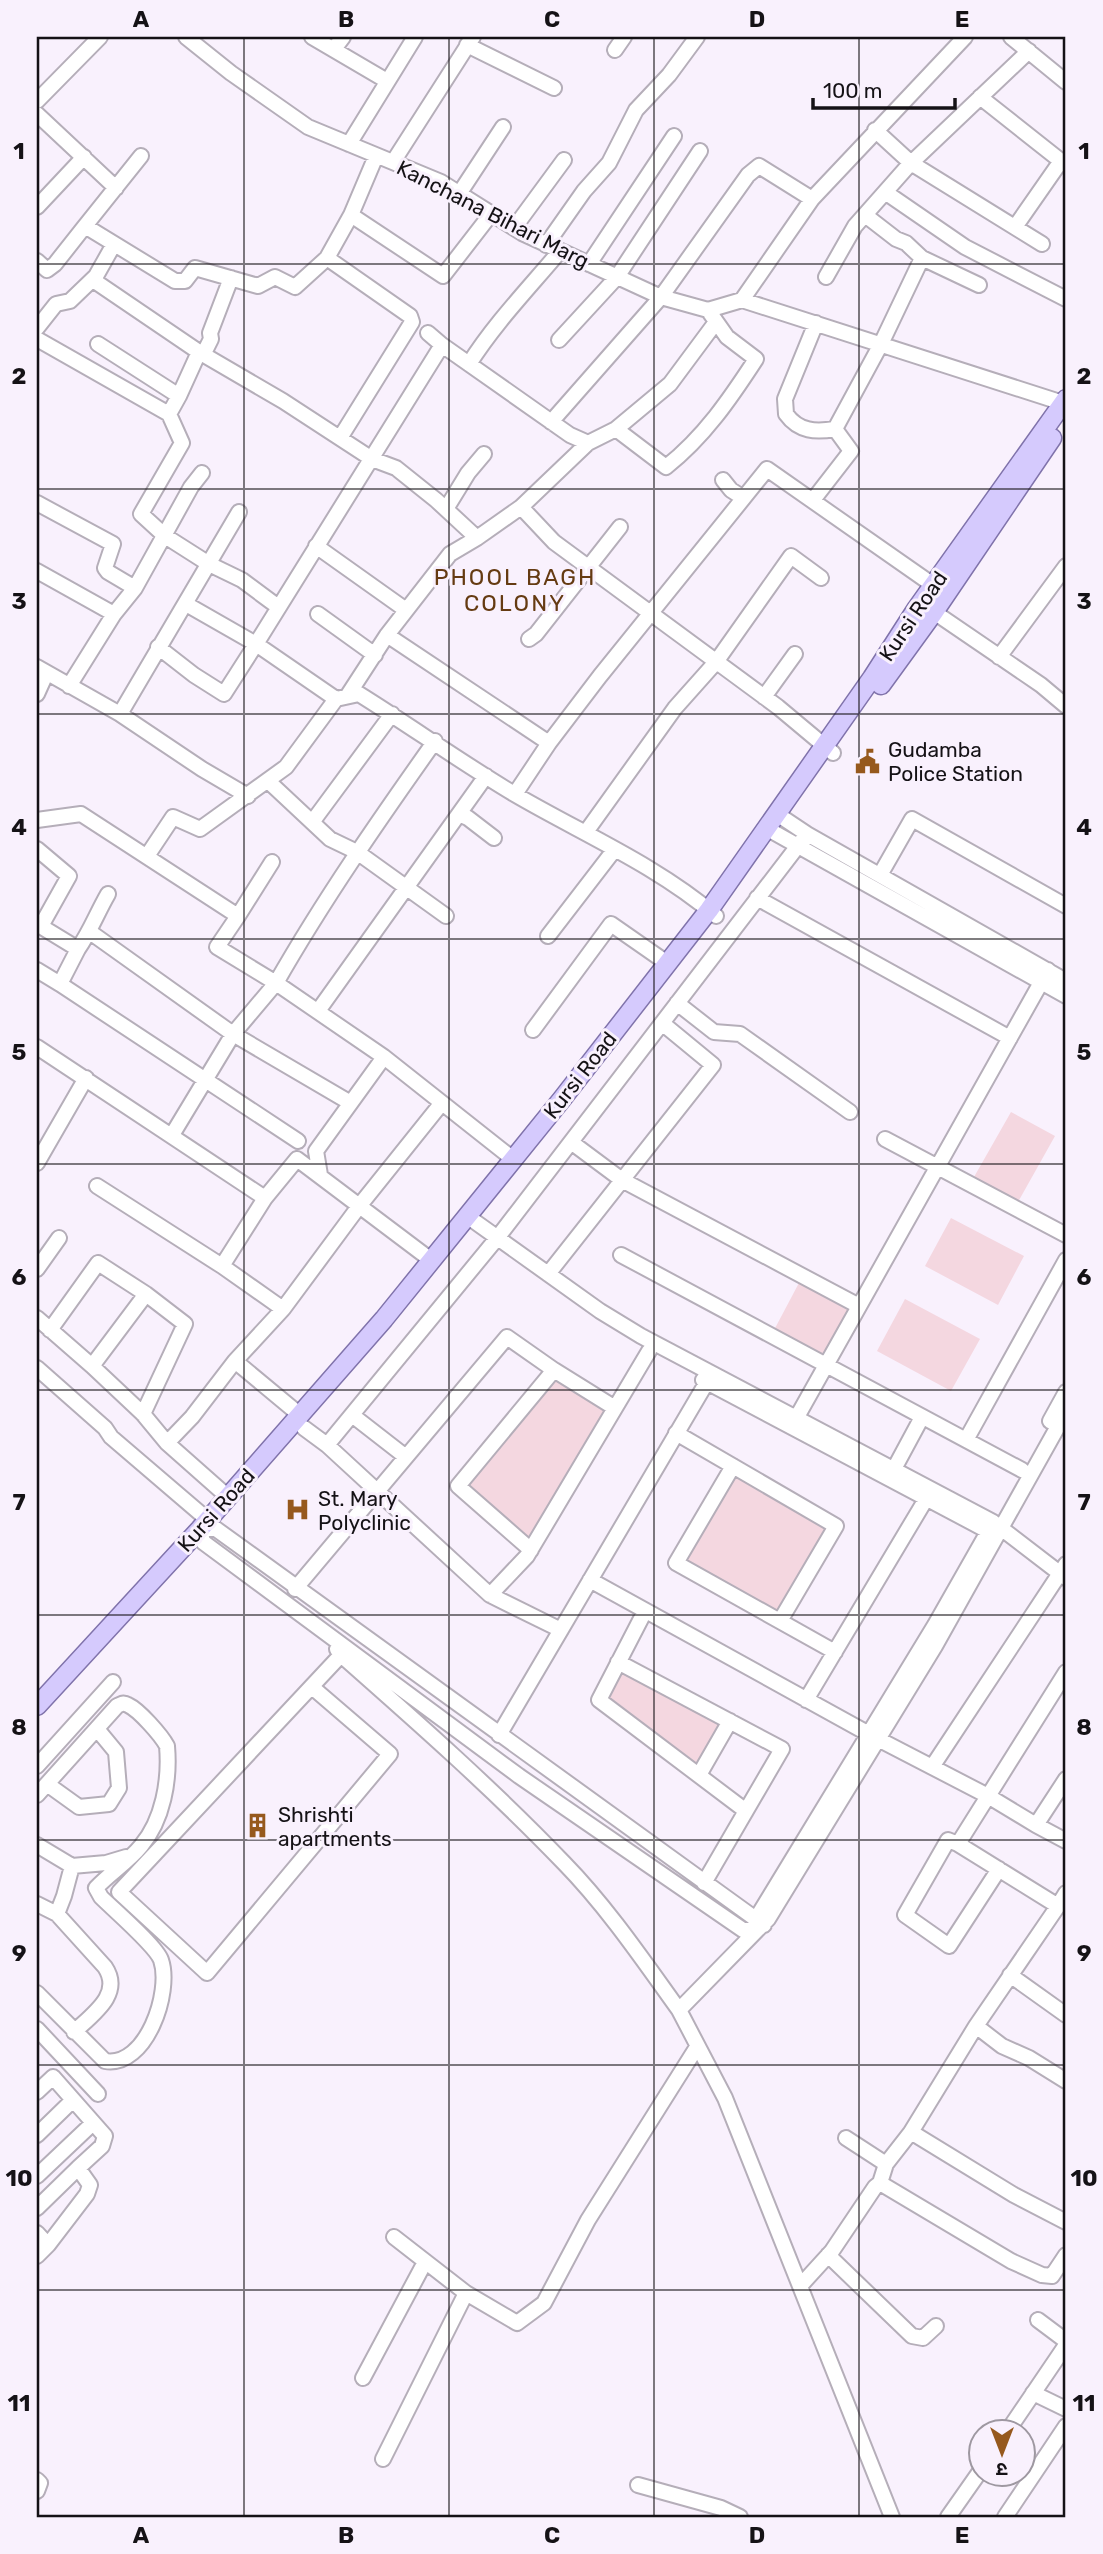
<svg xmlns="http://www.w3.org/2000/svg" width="1103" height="2554" font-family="Rubik,'Noto Sans Devanagari',sans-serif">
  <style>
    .green { fill: #f4d7e0 }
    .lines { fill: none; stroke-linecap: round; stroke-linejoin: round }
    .minor-casing { stroke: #b5aeb9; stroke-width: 18 }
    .major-casing { stroke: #8073ab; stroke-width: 21 }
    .minor { stroke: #fff; stroke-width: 14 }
    .major { stroke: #d5cafd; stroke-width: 18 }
    .grid { fill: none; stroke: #151216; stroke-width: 2; stroke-opacity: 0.55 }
    .labels { text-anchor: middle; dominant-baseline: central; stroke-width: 6; stroke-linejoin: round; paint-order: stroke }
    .street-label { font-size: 21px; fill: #151216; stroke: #f9f1fd }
    .poi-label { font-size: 21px; fill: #151216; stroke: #f9f1fd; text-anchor: start }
    .neighbourhood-label { font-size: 23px; letter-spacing: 2px; fill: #653b12; stroke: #f9f1fd }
    .neatline { fill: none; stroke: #151216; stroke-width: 2.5 }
    .grid-label { font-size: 23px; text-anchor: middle; font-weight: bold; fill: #151216 }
  </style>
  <rect width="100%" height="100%" fill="#f9f1fd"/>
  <!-- green -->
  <path class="green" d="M1011 1112 1055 1136 1018 1202 974 1177Z
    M951 1218 1024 1256 998 1305 925 1266Z
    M800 1281 850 1307 823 1358 773 1332Z
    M905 1299 980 1339 951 1391 877 1351Z
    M553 1376 608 1411 530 1542 466 1485Z
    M734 1474 830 1528 778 1614 682 1562Z
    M619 1668 722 1724 696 1768 605 1699Z"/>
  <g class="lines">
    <defs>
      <path id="minor" d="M186 37 231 73 308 127 441 182 522 233 661 297 708 310 742 300 1063 403
        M312 37 387 81
        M1011 37 1066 82
        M467 45 554 88
        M334 49 343 37
        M615 50 624 37
        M980 97 1066 165
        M37 101 100 37
        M37 114 116 188
        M875 130 911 163 1042 244
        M349 144 415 37
        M141 156 85 226 175 281H185L195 268 258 286 275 277 295 287 327 258
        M393 162 473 37
        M885 192 965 247 1066 299
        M459 194 503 127
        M37 207 84 157
        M351 215 376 156
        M865 215 896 239 906 243 922 258 979 285
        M1015 227 1061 161
        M514 228 564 160
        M114 244 96 276V282L199 352
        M546 245 584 191 609 163 636 110 669 75 697 37
        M37 261 47 270 55 264 85 226
        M589 264 674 136
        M826 277 855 226 909 165 1029 51
        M742 300 812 199 965 37
        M708 310 727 337 756 359C730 399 704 437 666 467L616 429 588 443 570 435 442 345 256 644 336 699 359 694C412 727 462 763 516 795 583 834 656 865 716 916
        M816 323 785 399 786 414C799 432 816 432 835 429
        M37 328 56 304 70 301 96 276
        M428 333 442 345
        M37 339 169 414
        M559 340 617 277 700 151
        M98 344 179 396 199 352 283 401 372 459 396 468 436 500 477 538
        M203 355 211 339 210 333 231 278
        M469 364C495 323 529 288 560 251
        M179 396 169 414 182 443 141 514 165 536 209 564 242 580 277 606
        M551 422 661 297 748 175 759 166 812 199
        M616 429 670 384 716 322
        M835 429 881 344 922 258
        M340 438 412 322 410 316 327 258 351 215 443 276 491 214
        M723 480 731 490 742 497
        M813 500 851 451 835 429
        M37 503 113 544 105 568 108 572 135 588
        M521 507 554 542 778 707 833 753
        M446 509 468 473 484 454
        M316 546 406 610
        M37 571 114 614 69 686
        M934 612 1041 685 1066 706
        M114 614 135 588 191 487 202 473
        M318 614 375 655
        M387 635 549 743
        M529 639 536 634 620 527
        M158 647 194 675 224 694 256 644 186 604
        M999 657 1066 566
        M37 667 120 714 202 769 248 796
        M37 694 46 674
        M348 695 387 635 450 554 477 538 521 507 588 443
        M764 697 795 654
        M120 714 239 512
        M268 781 330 839 357 852 446 916
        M515 794 549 743 600 676 767 469 933 585
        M459 814 468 818 494 838
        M777 814 807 834 1066 981
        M37 820 81 814 238 916 217 947 276 983C324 899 379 820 435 741
        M313 821 392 714
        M766 828 1066 996
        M586 832 675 708 716 662 791 556 821 578
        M37 849 69 876 41 926
        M147 856 173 817 200 829 286 767 336 699
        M880 875 912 819 1066 906
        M757 898 1010 1038
        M238 916 272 862
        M37 924 78 949 60 984 298 1141
        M90 932 233 1034 349 1102
        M548 936 615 849
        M78 949C90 932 97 913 108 894
        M37 970 60 984
        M677 1003 714 1032 740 1034 850 1112
        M318 1011 486 776
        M533 1030 611 924 667 963
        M37 1047 265 1198
        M172 1135 233 1034 276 983 384 1057 513 1159
        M885 1139 1066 1235
        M571 1142 622 1180 859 1306
        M37 1163 86 1078
        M320 1175 316 1151 384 1057
        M97 1186 222 1266
        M467 1216 600 1311 641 1336 993 1522 1066 1578
        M621 1255 1022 1470
        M37 1269 59 1238
        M548 1274 713 1065 662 1023
        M283 1309 360 1205 441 1104
        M37 1318 92 1366 143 1414 167 1443 228 1497
        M50 1330 98 1263 146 1294 185 1324 143 1414
        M92 1366 146 1294
        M37 1368 105 1428 111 1437 208 1520
        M703 1380 988 1531 1000 1529
        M300 1415 235 1361 283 1309 222 1266 265 1198 297 1159 431 1260
        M352 1415 406 1457
        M1050 1421 1066 1392
        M793 1424 1048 970
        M304 1428 327 1445 490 1595 561 1630
        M676 1433 836 1526 780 1621
        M966 1440 1066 1260
        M167 1443 192 1417 235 1361
        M327 1445 498 1237 807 834
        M733 1466 676 1563 835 1652
        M894 1469 922 1417
        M531 1550 458 1486 554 1370
        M590 1580 878 1739 988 1796 1036 1825 1066 1779
        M295 1589 507 1337 554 1370 615 1408
        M490 1595 527 1556 649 1351
        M645 1611 599 1700 746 1811
        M337 1649 341 1655C417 1722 494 1790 564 1863 607 1907 643 1960 679 2010
        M618 1662 782 1749 704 1883
        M312 1687 390 1754 207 1973 119 1892 341 1655
        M806 1700 926 1499
        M499 1735 711 1375
        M37 1766 113 1682
        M932 1767 1066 1564
        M699 1775 730 1721
        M47 1784 79 1807 109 1804 119 1788 116 1752 97 1729
        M37 1795 117 1706C122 1704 123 1702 128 1705 139 1710 161 1735 167 1746 170 1780 163 1820 141 1846 128 1862 110 1873 96 1888L101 1897C114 1910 156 1946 161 1960 172 1992 146 2068 105 2061L37 1993
        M1036 1825 1066 1841
        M958 1844 1066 1672
        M37 1845 72 1866 106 1863 126 1857
        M72 1866 64 1896 57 1914 105 1967C123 1994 93 2014 74 2032
        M999 1869 949 1946 905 1915 948 1840 958 1844 1058 1906 1066 1893
        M37 1904 57 1914
        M755 1929 756 1919 935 1625 989 1530
        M755 1930H743L519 1776 203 1542 200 1529H216L764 1925
        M1010 1975 1066 2015
        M976 2026 1002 2046 1029 2058 1066 2081
        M37 2029 98 2094
        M37 2092 53 2077 105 2136 102 2146 78 2168 90 2185 87 2194 48 2245
        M911 2132 1014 2195 1066 2222
        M37 2135 73 2100
        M846 2138 886 2164
        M37 2176 93 2123
        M880 2183 1011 2261 1042 2275 1052 2276 1066 2255
        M37 2208 78 2168
        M37 2233 48 2245 37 2256
        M394 2237 466 2293 517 2323 544 2303 588 2220 697 2047
        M828 2255 912 2336 923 2338 936 2326
        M801 2285 832 2251 875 2187 880 2183 886 2164 911 2132 976 2026 1058 1906
        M1038 2320 1066 2341
        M363 2378 425 2262
        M1033 2393 1066 2409
        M1007 2432 1066 2345
        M383 2459 466 2293
        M37 2480 40 2483 37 2491
        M638 2485 721 2508 740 2517
        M892 2517 725 2098 679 2010 768 1919 935 1646 1066 1412
        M948 2517 981 2470
        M1005 2517 1066 2426"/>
      <path id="major" d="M881 685 934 612 1052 438
        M37 1706 200 1529 384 1319 562 1099 709 910 872 678 917 608 1066 399"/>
    </defs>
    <!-- minor casing -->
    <use href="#minor" class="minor-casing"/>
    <!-- major casing -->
    <use href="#major" class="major-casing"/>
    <!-- minor -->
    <use href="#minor" class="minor"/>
    <!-- major -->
    <use href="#major" class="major"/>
  </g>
  <!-- grid -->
  <path class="grid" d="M244 37V2517M449 37V2517M654 37V2517M859 37V2517M37 264H1066M37 489H1066M37 714H1066M37 939H1066M37 1164H1066M37 1390H1066M37 1615H1066M37 1840H1066M37 2065H1066M37 2290H1066"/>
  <!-- icons -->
  <defs>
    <symbol id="civic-bare" viewBox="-9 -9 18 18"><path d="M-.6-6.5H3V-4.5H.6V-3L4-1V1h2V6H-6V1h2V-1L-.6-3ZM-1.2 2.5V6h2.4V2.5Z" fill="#96591d" stroke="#f9f1fd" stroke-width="2.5" paint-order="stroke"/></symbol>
    <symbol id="hospital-bare" viewBox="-9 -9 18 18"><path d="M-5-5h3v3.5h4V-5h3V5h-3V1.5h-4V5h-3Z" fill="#96591d" stroke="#f9f1fd" stroke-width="2.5" paint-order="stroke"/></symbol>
    <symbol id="building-bare" viewBox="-9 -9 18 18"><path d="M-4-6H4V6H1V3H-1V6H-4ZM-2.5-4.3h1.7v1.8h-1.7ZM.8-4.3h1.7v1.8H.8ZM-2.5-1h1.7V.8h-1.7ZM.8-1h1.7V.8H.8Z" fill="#96591d" stroke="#f9f1fd" stroke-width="2.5" paint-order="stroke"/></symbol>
  </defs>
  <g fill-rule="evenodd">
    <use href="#civic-bare" x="850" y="744" width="35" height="35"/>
    <use href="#hospital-bare" x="280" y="1492" width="35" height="35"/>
    <use href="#building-bare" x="240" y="1808" width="35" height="35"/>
  </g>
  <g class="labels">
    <!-- street labels -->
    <g class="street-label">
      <text transform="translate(493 214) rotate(27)">Kanchana Bihari Marg</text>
      <text transform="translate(913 616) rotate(-56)">Kursi Road</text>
      <text transform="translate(580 1075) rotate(-52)">Kursi Road</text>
      <text transform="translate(216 1510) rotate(-48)">Kursi Road</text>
    </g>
    <!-- poi labels -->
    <g class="poi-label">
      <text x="888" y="749">Gudamba<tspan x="888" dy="24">Police Station</tspan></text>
      <text x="318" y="1498">St. Mary<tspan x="318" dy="24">Polyclinic</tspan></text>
      <text x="278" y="1814">Shrishti<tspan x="278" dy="24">apartments</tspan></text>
    </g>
    <!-- neighbourhood labels -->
    <g class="neighbourhood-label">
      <text x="515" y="577">PHOOL BAGH<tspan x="515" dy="26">COLONY</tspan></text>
    </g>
  </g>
  <!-- border -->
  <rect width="1103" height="2554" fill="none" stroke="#f9f1fd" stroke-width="77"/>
  <!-- north arrow -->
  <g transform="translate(1002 2453) rotate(180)"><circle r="33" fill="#f9f1fd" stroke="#9e98a1" stroke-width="2"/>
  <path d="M0-5L12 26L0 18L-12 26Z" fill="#96591d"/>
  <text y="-10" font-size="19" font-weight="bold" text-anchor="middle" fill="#151216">उ</text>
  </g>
  <!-- scale -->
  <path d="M813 98v10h142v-10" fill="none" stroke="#151216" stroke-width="3.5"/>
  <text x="823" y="98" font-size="21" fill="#151216" stroke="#f9f1fd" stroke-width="5" paint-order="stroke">100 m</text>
  <rect x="38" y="38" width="1026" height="2478" class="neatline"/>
  <g class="grid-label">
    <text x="141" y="27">A</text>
    <text x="346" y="27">B</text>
    <text x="552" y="27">C</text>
    <text x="757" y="27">D</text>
    <text x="962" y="27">E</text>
    <text x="19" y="159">1</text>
    <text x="1084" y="159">1</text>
    <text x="19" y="384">2</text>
    <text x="1084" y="384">2</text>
    <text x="19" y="609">3</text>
    <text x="1084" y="609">3</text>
    <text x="19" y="835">4</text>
    <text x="1084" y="835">4</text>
    <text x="19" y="1060">5</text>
    <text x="1084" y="1060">5</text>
    <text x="19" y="1285">6</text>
    <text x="1084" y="1285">6</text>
    <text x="19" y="1510">7</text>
    <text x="1084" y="1510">7</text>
    <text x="19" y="1735">8</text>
    <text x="1084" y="1735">8</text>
    <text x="19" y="1961">9</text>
    <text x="1084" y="1961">9</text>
    <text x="19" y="2186">10</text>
    <text x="1084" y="2186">10</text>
    <text x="19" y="2411">11</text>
    <text x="1084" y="2411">11</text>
    <text x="141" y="2543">A</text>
    <text x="346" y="2543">B</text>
    <text x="552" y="2543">C</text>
    <text x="757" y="2543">D</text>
    <text x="962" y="2543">E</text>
  </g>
</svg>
